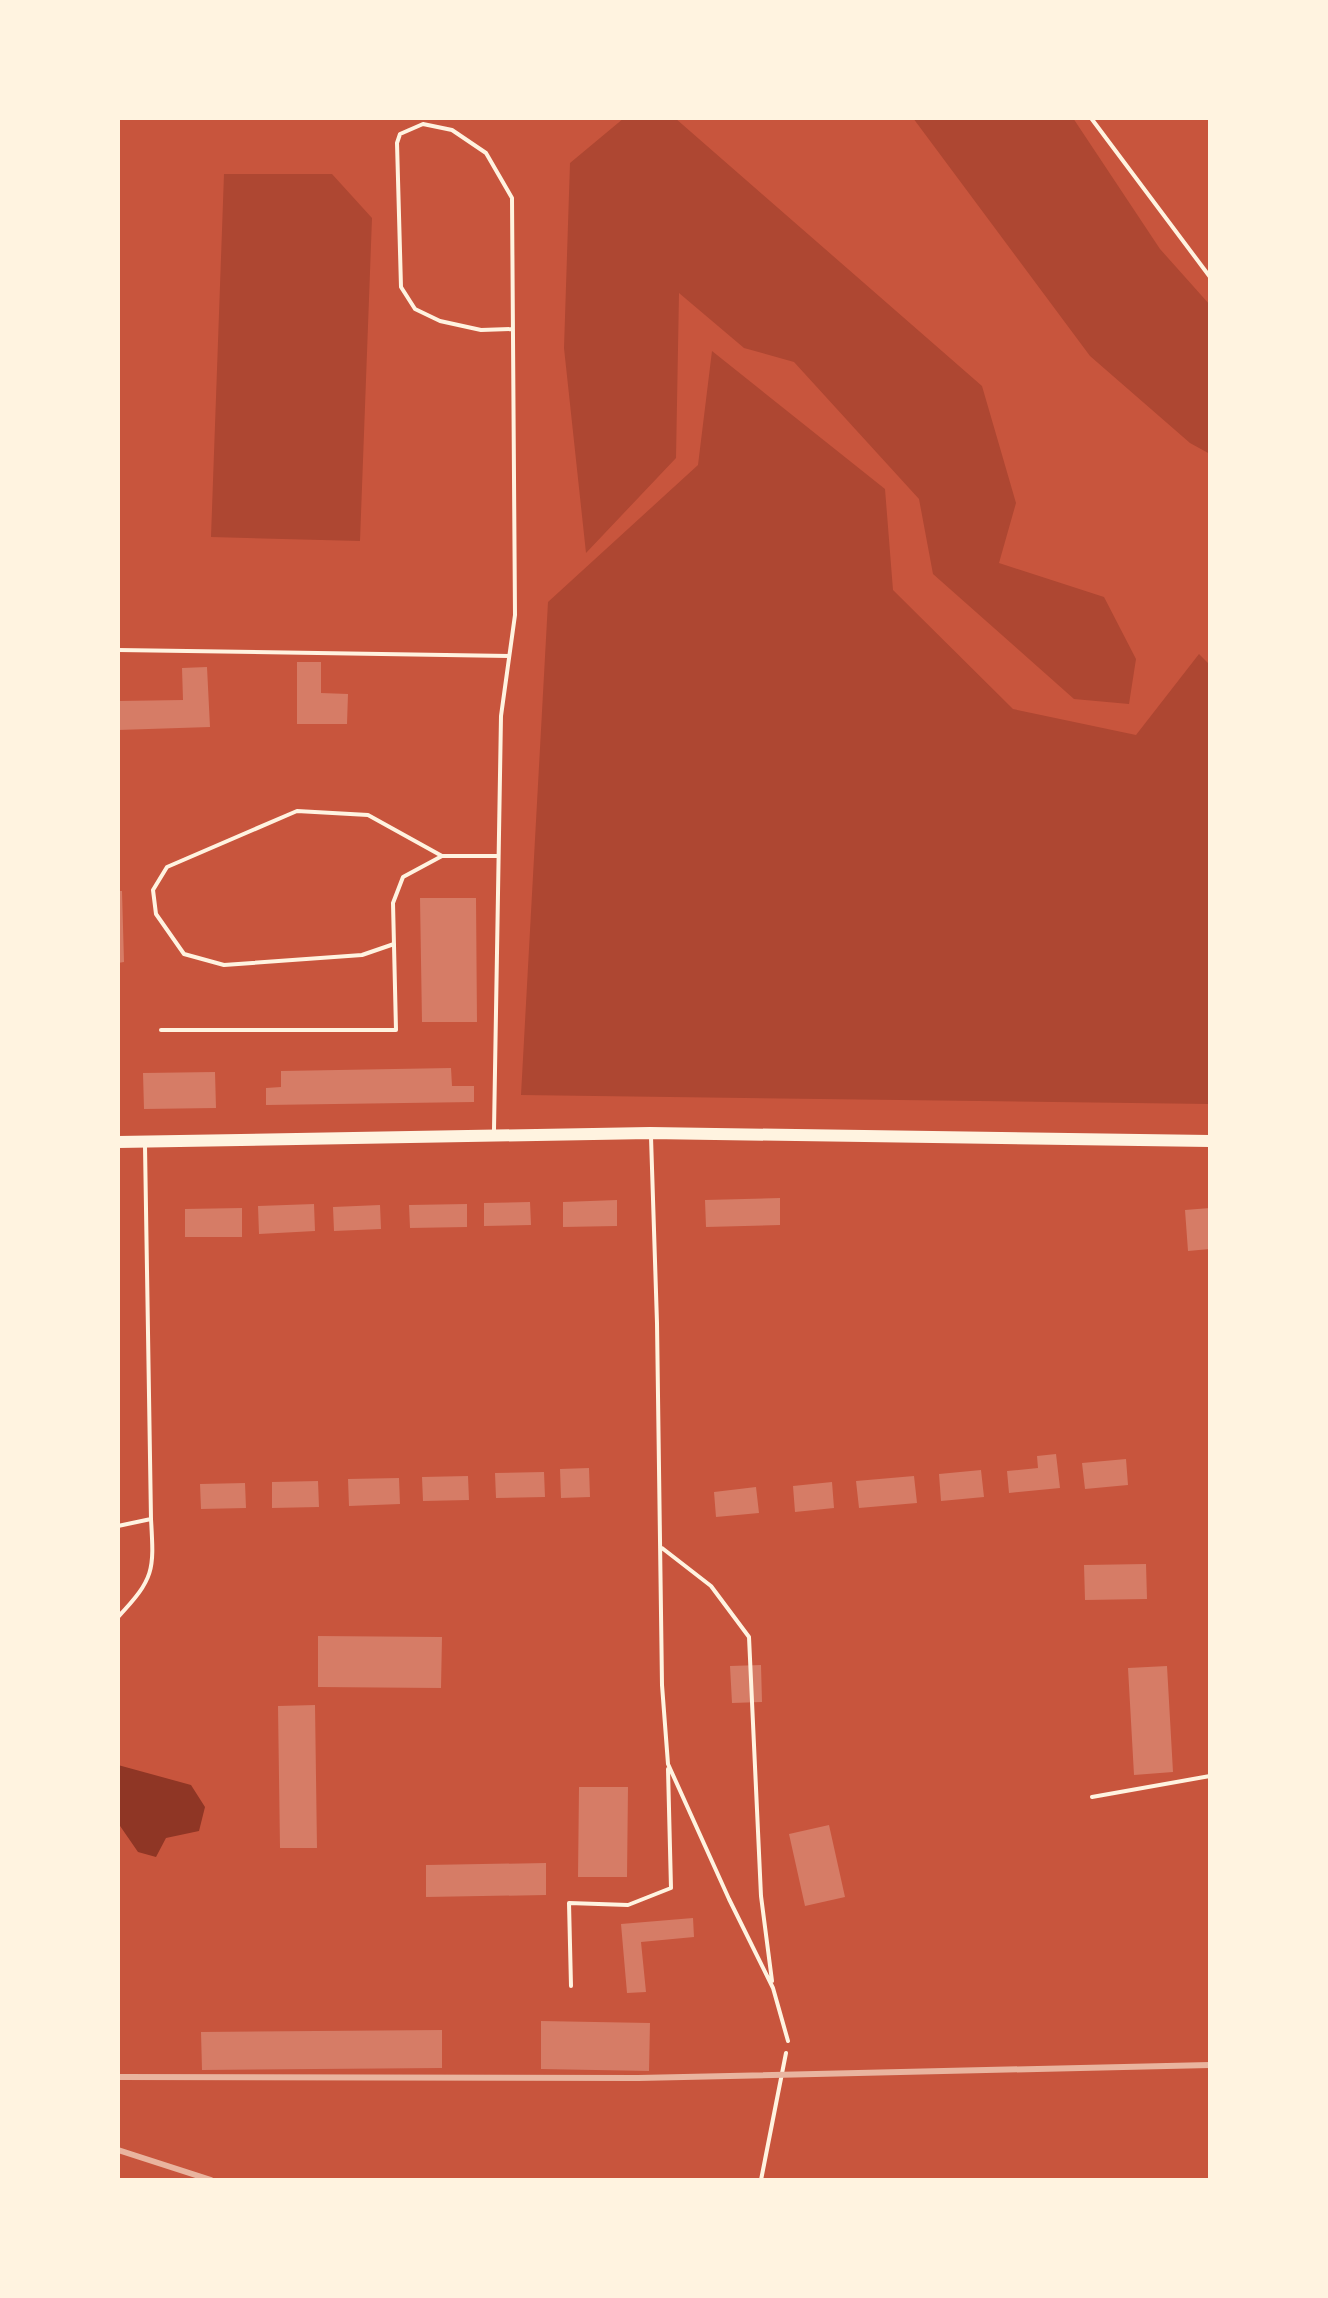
<svg xmlns="http://www.w3.org/2000/svg" width="1328" height="2298" font-family="'DejaVu Sans',sans-serif">
  <style>
    .green { fill: #ae4732 }
    .water { fill: #8f3625 }
    .building { fill: #d67c66 }
    .lines { fill: none; stroke-linecap: round; stroke-linejoin: round }
    .path { stroke: #fff3e0; stroke-width: 4 }
    .service { stroke: #fff3e0; stroke-width: 4 }
    .secondary { stroke: #fff3e0; stroke-width: 12 }
    .rail { stroke: #e9b49f; stroke-width: 6 }
  </style>
  <rect width="100%" height="100%" fill="#c8553d"/>
  <!-- green -->
  <path class="green" d="M624 118H675L982 386 1016 503 999 563 1104 597 1136 659 1129 704 1074 699 933 574 919 499 794 362 744 348 679 293 676 458 586 553 564 348 570 163Z
    M913 118H1073L1160 249 1210 305V454L1190 443 1090 356Z
    M224 174H332L372 218 360 541 211 537Z
    M712 351 885 489 893 590 1013 709 1136 735 1199 654 1210 665V1104L521 1095 548 602 698 465Z"/>
  <!-- water -->
  <path class="water" d="M118 1765 191 1785 205 1807 199 1831 166 1838 156 1857 138 1852 118 1823Z"/>
  <!-- building -->
  <path class="building" d="M297 662H321V693L348 694 347 724H297Z
    M207 667 210 727 118 730V701L183 700 182 668Z
    M118 891H122L124 962 118 963Z
    M420 898H476L477 1022H422Z
    M451 1068 452 1086H474V1102L266 1105V1088L281 1087V1071Z
    M215 1072 216 1108 144 1109 143 1073Z
    M780 1198V1225L706 1227 705 1200Z
    M617 1200V1226L563 1227V1202Z
    M530 1202 531 1225 484 1226V1203Z
    M314 1204 315 1231 259 1234 258 1206Z
    M467 1204V1227L410 1228 409 1205Z
    M380 1205 381 1229 334 1231 333 1207Z
    M242 1208V1237H185V1209Z
    M1210 1208V1249L1188 1251 1185 1210Z
    M1056 1454 1060 1488 1009 1493 1007 1471 1038 1468 1037 1456Z
    M1126 1459 1128 1485 1085 1489 1082 1463Z
    M589 1468 590 1497 561 1498 560 1469Z
    M981 1470 984 1497 941 1501 939 1474Z
    M544 1472 545 1497 496 1498 495 1473Z
    M468 1476 469 1500 423 1501 422 1477Z
    M914 1476 917 1503 859 1508 856 1481Z
    M399 1478 400 1504 349 1506 348 1479Z
    M318 1481 319 1507 272 1508V1482Z
    M832 1482 834 1508 795 1512 793 1486Z
    M245 1483 246 1508 201 1509 200 1484Z
    M756 1487 759 1513 716 1517 714 1492Z
    M1146 1564 1147 1599 1085 1600 1084 1565Z
    M318 1636 442 1637 441 1688 318 1687Z
    M761 1665 762 1702 732 1703 730 1666Z
    M1167 1666 1173 1772 1134 1775 1128 1668Z
    M315 1705 317 1848H280L278 1706Z
    M579 1787H628L627 1877H578Z
    M829 1825 845 1897 805 1906 789 1834Z
    M546 1863V1895L426 1897V1865Z
    M693 1918 694 1937 641 1942 646 1992 627 1993 621 1924Z
    M541 2021 650 2023 649 2071 541 2069Z
    M442 2030V2068L202 2070 201 2032Z"/>
  <g class="lines">
    <!-- path -->
    <path class="path" d="M1091 118 1210 277
      M761 2180 786 2053"/>
    <!-- service -->
    <path class="service" d="M118 650 509 656
      M394 944 362 955 224 965 184 954 156 914 153 890 167 867 297 811 368 815 442 856
      M161 1030H396L393 903 403 877 442 856H497
      M494 1130 501 716 515 615 512 198 486 153 452 130 423 124 400 134 397 143 401 287 415 309 440 321 481 330 513 329
      M651 1137 657 1323 662 1685 668 1764 729 1899 773 1988 788 2041
      M118 1526 151 1519 145 1146
      M662 1548 711 1586 749 1637 761 1896 772 1981
      M118 1617C155 1578 154 1570 151 1519
      M1092 1797 1210 1776
      M571 1986 569 1903 628 1905 671 1888 668 1769"/>
    <!-- secondary -->
    <path class="secondary" d="M118 1142 650 1133 1210 1141"/>
    <!-- rail -->
    <path class="rail" d="M118 2077 638 2078 1210 2065
      M118 2150 211 2180"/>
  </g>
  <!-- border -->
  <rect width="1328" height="2298" fill="none" stroke="#fff3e0" stroke-width="240"/>
</svg>
